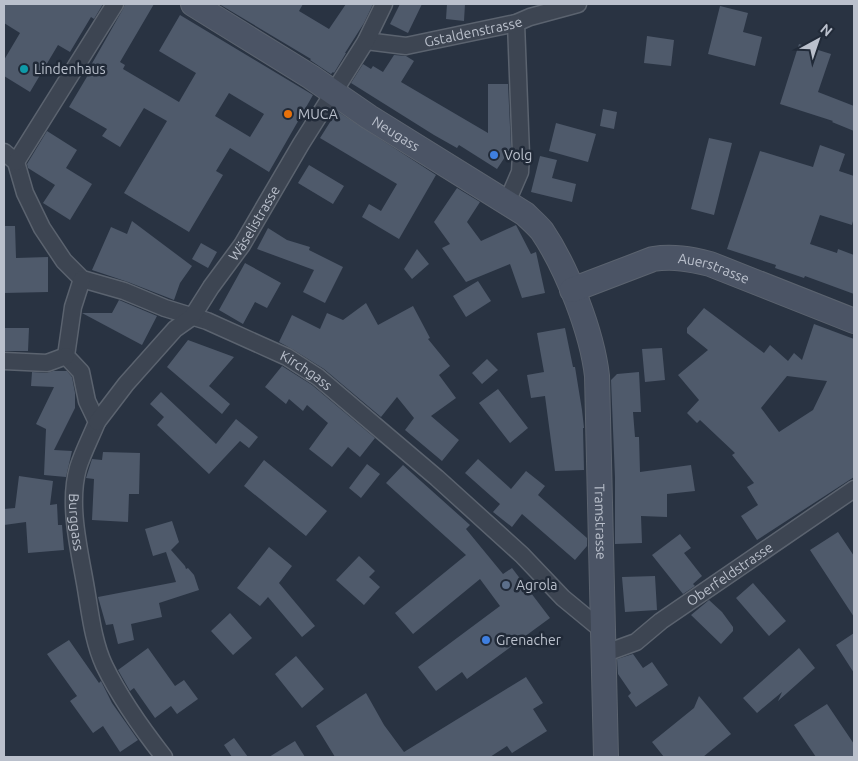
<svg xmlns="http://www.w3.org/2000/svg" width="858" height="761" font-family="Ubuntu,sans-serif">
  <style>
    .building { fill: #4f5a6b; fill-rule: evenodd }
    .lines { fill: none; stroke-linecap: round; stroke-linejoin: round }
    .street-casing { stroke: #5b636f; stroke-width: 19 }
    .secondary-casing { stroke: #5b636f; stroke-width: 26 }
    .street { stroke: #3d4552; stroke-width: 16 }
    .secondary { stroke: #4b5465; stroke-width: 24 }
    .culture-dot { fill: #0f9aa8; stroke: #212a38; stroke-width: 2 }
    .food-dot { fill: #e8710a; stroke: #212a38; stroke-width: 2 }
    .shop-dot { fill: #3f7fe0; stroke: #212a38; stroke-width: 2 }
    .service-dot { fill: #5c6f8a; stroke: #212a38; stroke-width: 2 }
    .labels { text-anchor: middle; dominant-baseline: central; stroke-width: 5; stroke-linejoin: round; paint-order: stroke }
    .street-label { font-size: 14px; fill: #bac0cc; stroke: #212a38 }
    .poi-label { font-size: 14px; fill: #bac0cc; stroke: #212a38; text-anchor: start }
  </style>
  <rect width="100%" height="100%" fill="#293342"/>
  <!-- building -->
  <path class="building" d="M4 4H103L94 19 91 17 70 52 58 45 30 92 4 76V60L20 33 4 23Z
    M125 4H154L120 62 125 65 123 69 179 102 196 73 159 51 180 15 313 95 269 172 230 148 216 171 223 175 189 232 124 193 167 121 144 108 120 147 102 136 107 129 69 107 88 75 86 74 123 9ZM229 93 264 114 250 137 215 116Z
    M219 4H303L299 11 329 29 346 4H373L364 23 345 53H346L334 73 333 72 331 74 310 60 311 59Z
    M400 4H422L408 33 390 24Z
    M447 4H465L464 21 446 19Z
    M720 6 748 13 743 32 762 37 755 66 708 54Z
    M647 36 674 40 671 66 644 63Z
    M799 44 831 54 818 92 854 106V131L832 122 833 121 780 104Z
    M394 55 406 56 414 61 401 82 488 133V84H508L511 148 497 169 459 145 457 148 434 135 351 83 363 64 371 69 373 66 383 72Z
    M603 109 617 112 614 129 600 126Z
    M337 111 436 175 399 239 362 217 369 204 381 211 397 184 320 138Z
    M556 123 596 134 588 162 549 151Z
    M47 131 77 150 66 168 92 184 70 220 43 203 55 185 28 168 27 164Z
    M709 138 732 143 714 215 691 209Z
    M820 145 845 154 839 171 854 176V217L852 225 820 215 810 244 837 253 838 249 854 255V294L805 276 804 278 775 268 776 265 727 249 760 151 813 167Z
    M540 156 557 160 552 178 576 184 572 202 531 192Z
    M309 165 344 186 333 204 298 183Z
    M457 188 480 202 467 222 481 241 516 225 531 254 536 252 545 293 522 298 510 264 466 282 442 248 450 244 434 222Z
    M132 221 192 266 180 283 174 300 128 282 92 270 111 227 127 234Z
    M4 226H15L16 258 48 257V292L4 293Z
    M268 228 287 240 310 247 309 250 343 267 325 303 303 292 314 270 257 249Z
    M201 243 217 252 208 268 192 259Z
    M417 249 429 264 412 279 404 269Z
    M245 263 281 283 267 308 255 302 243 324 219 310Z
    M478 281 491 301 466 317 453 296Z
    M119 300 157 316 142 345 82 313H112Z
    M366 303 378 325 413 306 430 338 428 339 450 366 439 375 456 398 431 416 459 440 442 461 405 430 414 418 397 397 381 417 324 369 292 349 279 342 292 315 320 329 327 313 343 320Z
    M704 308 764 353 770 345 788 361 794 353 802 360 814 324 854 339V477L757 540 741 516 758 505 747 487 754 483 732 455 735 453 700 420 697 423 687 413 699 400 678 375 708 350 687 333V328ZM787 376 827 381 813 410 779 432 761 408Z
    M4 328H29L28 351H4Z
    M565 328 573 367H575L582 410 584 428H583L584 470 555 471 545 396 531 398 527 375 544 372 537 333Z
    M188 340 234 357 209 386 230 404 222 414 167 367Z
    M662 348 665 380 645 382 642 349Z
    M487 359 498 370 482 384 472 373Z
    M282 366 312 385 375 438 360 457 348 447 332 467 309 449 328 423 307 405 303 411 289 399 286 404 265 387Z
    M53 371H67L72 377 75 393V408L54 450 72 451 66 477 44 475 46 429 36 424 54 387 31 386 32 372 47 373Z
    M639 372 641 412H633L635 437H639L640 472 691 465 695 491 667 494V517L641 516 642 543 615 544V478L611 380 617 374Z
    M498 389 528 428 510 443 479 403Z
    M161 392 216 444 236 419 258 437 249 448 240 441 209 474 157 425 164 417 150 404Z
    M103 452 140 453 139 494H129L128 522 92 520 94 479 86 478 92 459 102 460Z
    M478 459 511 489 526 471 545 486 538 495 587 538V546L575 560 522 514 512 527 493 512 500 504 465 473Z
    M264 460 327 511 306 536 244 486Z
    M367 464 380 474 361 498 349 488Z
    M403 465 470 525 466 529 503 574 512 568 550 618 467 679 462 672 436 691 418 667 500 606 480 579 413 634 395 613 466 555 386 483Z
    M19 476 53 481 50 505 57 504 58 525H62L64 550 28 553 26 522 4 525V509L15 508Z
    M172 521 179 542 171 550 185 566 186 569 188 568 194 575 199 590 159 603 162 617 131 624 134 640 118 644 113 624 106 625 98 597 176 582 166 552 153 556 145 529Z
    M838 532 854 556V617L810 550Z
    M680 534 691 548 684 553 702 576 693 584 695 586 683 594 652 555Z
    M269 547 292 566 279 583 315 626 302 637 268 597 260 606 237 588Z
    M359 556 375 571 369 577 380 587 364 605 336 580Z
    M655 576 657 610 625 612 622 577Z
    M753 583 786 621 769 636 736 598Z
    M709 600 722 612 733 627V631L721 644 691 615Z
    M230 613 252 638 233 655 211 631Z
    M854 633V673L836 645Z
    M69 640 99 683 101 681 112 703 138 740 120 752 103 726 93 733 70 701 77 696 47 654Z
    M148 648 175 686 184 680 198 699 177 714 171 706 155 718 134 688 130 691 118 670Z
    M799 648 815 668 778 701 782 692 757 713 743 698Z
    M633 654 643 668 652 662 668 685 636 707 628 696 631 693 618 674 617 659Z
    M296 656 324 689 302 708 275 674Z
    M526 677 543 703 533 709 547 731 512 753 507 746 490 757H335L316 726 366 693 384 725 404 752Z
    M699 696 731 734 703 757H664L652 742 694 708Z
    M827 704 854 744V757H816L794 725Z
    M234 738 248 757H232L224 745Z
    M295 741 305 757H269Z"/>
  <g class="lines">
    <defs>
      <g id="street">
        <path id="s1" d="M366 41 406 46 516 23 530 17 578 4"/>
        <path id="s2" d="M4 152 16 162 25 193 42 228 64 261 82 279 124 291 165 308 207 321 287 357 318 377 437 478 522 555 563 598 603 631"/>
        <path d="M16 162 115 4"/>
        <path d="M507 202 520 172 521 155 516 23"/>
        <path id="s3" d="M82 279 73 307 66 356 81 372 87 401 97 422C91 437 83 452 78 468 67 507 81 556 87 595 91 619 94 643 104 665 120 698 142 729 164 757"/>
        <path d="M4 361 47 363 66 356"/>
        <path id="s4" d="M97 422 126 384 175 329 192 317 211 287 242 245 301 144 366 41 384 4"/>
        <path id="s5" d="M603 654 636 642 661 621 854 489"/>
      </g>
      <g id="secondary">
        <path id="s6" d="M193 4 311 77 369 117 525 214C531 220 537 225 542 231 567 268 592 332 597 376L606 757"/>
        <path id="s7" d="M572 290 653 259C673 256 690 259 710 264L854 321"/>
      </g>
    </defs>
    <!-- street casing -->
    <use href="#street" class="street-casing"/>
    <!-- secondary casing -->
    <use href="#secondary" class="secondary-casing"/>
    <!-- street -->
    <use href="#street" class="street"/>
    <!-- secondary -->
    <use href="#secondary" class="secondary"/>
  </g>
  <!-- markers -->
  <circle class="culture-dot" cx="24" cy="69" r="5"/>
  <circle class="food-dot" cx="288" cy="114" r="5"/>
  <g class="shop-dot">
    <circle cx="494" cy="155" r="5"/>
    <circle cx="486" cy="640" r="5"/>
  </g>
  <circle class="service-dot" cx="506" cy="585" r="5"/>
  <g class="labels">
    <!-- street labels -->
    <g class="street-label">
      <text stroke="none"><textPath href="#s1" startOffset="109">Gstaldenstrasse</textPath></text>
      <text stroke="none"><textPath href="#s6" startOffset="241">Neugass</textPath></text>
      <text stroke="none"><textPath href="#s4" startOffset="255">Wäselistrasse</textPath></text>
      <text stroke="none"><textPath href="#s7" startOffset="149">Auerstrasse</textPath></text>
      <text stroke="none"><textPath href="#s2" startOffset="395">Kirchgass</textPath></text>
      <text stroke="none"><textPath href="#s3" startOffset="258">Burggass</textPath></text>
      <text stroke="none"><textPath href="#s6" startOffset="719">Tramstrasse</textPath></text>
      <text stroke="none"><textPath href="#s5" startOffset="151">Oberfeldstrasse</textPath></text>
    </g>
    <!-- poi labels -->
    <g class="poi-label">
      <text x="34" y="69">Lindenhaus</text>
      <text x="298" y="114">MUCA</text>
      <text x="504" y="155">Volg</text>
      <text x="516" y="585">Agrola</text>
      <text x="496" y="640">Grenacher</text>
    </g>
  </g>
  <!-- border -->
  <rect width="858" height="761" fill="none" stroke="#bac0cc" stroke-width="10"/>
  <!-- north arrow -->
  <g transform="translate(818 40) rotate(40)" stroke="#212a38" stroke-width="4" paint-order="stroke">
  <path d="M0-4L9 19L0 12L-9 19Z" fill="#bac0cc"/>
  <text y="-8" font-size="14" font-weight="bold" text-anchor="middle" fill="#bac0cc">N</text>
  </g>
</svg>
